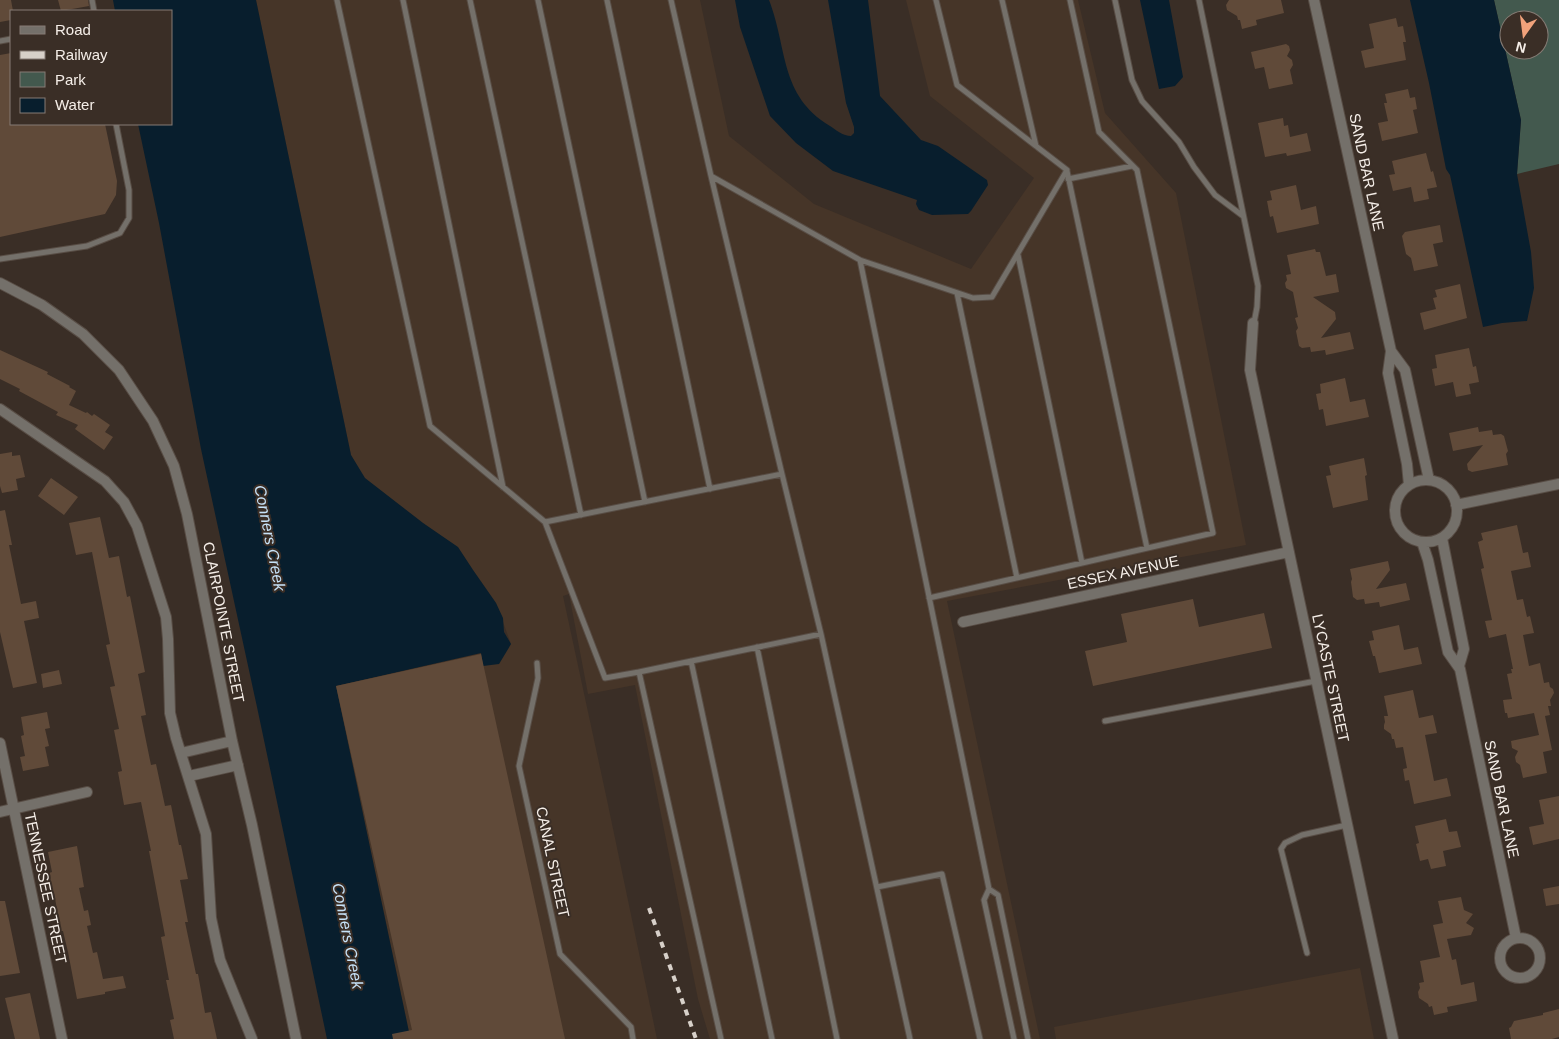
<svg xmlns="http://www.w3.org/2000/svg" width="1559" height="1039" font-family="Arial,sans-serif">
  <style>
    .built { fill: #463528 }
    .green { fill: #43594e; fill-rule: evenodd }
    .water { fill: #081e2d }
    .building { fill: #604a39 }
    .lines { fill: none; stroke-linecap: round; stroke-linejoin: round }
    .lane-casing { stroke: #584d45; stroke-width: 7 }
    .street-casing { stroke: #584d45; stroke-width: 12 }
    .lane { stroke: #74706a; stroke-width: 5 }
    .street { stroke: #74706a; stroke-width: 10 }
    .rail { stroke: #d7d0c9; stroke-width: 4; stroke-dasharray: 6 6; stroke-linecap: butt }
    .labels { text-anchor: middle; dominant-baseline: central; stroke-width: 4; stroke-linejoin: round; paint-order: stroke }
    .street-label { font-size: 15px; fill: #f5eee8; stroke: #3a2e26 }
    .water-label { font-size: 16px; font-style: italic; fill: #c6e2f8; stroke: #3a2e26 }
  </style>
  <rect width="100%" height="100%" fill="#3a2e26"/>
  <!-- built -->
  <path class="built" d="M256 0H700L729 136 814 204 971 269 1034 178 930 96 906 0H1078L1105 113 1176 193 1246 545 947 601 1040 1039H710L698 999 635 685 588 694 569 594 563 596 607 800 657 1039H402L409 1032 336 686 481 653 499 664 511 644 496 603 473 570 458 548 423 523 364 478 351 455Z
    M1360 968 1374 1039H1056L1054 1027Z"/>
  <!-- green -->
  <path class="green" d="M1494 0H1559V164L1517 174 1521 120ZM1509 20H1539V50H1509Z"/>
  <!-- water -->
  <path class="water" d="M113 0H256L351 455 365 478 423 523 458 547 473 570 496 603 503 618 504 632 511 644 499 664 483 666 481 653 336 686 409 1032 402 1039H327L257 707 201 449 159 223 138 124H171V11H115Z
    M735 0H769C788 49 779 95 830 126 836 130 843 136 851 136L854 133V127L846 103 828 0H868L880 96 921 140 938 146 987 180 988 185 971 211 968 214 932 215 919 210 916 204 917 200 833 171 796 143 770 116 740 27Z
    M1140 0H1169L1183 77 1175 86 1159 89Z
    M1410 0H1494L1521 120 1517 174 1531 252 1534 288 1527 321 1502 323 1483 327 1450 175 1446 169 1429 83Z"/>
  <!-- building -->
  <path class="building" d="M0 0H11L13 11H11V20L0 22Z
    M58 0H88L89 6 61 11Z
    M1229 0H1281L1284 13 1256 20 1257 25 1242 29 1240 20H1238L1237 16 1227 10 1226 5Z
    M1396 18 1398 27 1403 26 1406 42H1403L1406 60 1365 68 1361 51 1374 48 1369 24Z
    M1286 44 1289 46 1290 50 1287 56 1292 60 1293 65 1290 70 1293 84 1269 89 1264 67 1255 69 1251 52Z
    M11 53V124H105L117 181 116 195 105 214 0 237V55Z
    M1408 89 1410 98 1415 97 1417 109 1413 110 1418 133 1382 141 1378 123 1388 121 1384 103H1387L1385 94Z
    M1283 118 1284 126 1288 125 1290 137 1307 133 1311 151 1287 156 1286 153 1265 157 1258 123Z
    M1426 153 1431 172 1433 171 1437 187 1427 189 1429 199 1414 202 1411 187 1393 191 1389 175 1395 174 1392 161Z
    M1296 185 1301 210 1316 206 1319 224 1277 233 1273 216 1270 217 1267 201 1272 200 1270 191Z
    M1440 225 1443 242 1433 244 1438 266 1414 271 1411 258 1406 254 1402 236 1405 232Z
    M1315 249 1316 252H1320L1326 276 1336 274 1339 292 1313 297 1335 312 1336 319 1321 338 1350 332 1354 349 1326 355 1325 350 1311 352 1310 347 1302 348 1299 346 1296 331 1298 328 1295 318 1298 317 1293 292 1286 288 1285 283 1287 280 1286 275 1291 274 1287 255Z
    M1460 284 1467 318 1424 330 1420 313 1436 309 1433 298 1437 297 1435 290Z
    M1469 348 1473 367 1476 366 1479 382 1469 384 1471 394 1456 397 1453 382 1435 386 1432 369 1437 368 1435 355Z
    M0 350 48 372 47 374 70 386 69 387 76 391 69 405 86 413 87 412 92 416 94 414 110 425 105 432 113 437 104 450 75 429 78 425 56 415 58 412 19 391 20 389 0 379Z
    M1345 378 1350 402 1365 399 1369 417 1326 426 1323 409 1319 410 1316 394 1321 393 1320 384Z
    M1478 427 1479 432 1492 430 1493 435 1501 434 1504 436 1508 451 1506 454 1508 465 1472 472 1468 470 1467 464 1483 445 1453 451 1449 433Z
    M12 452V456L20 455 25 477 16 479 18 490 2 493 0 486V454Z
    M1364 458 1367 475 1365 476 1368 500 1333 508 1326 476 1331 475 1329 466Z
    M51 478 78 497 64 515 38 496Z
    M5 510 12 545H9L21 604 36 601 39 618 24 621 37 683 13 688 0 632V511Z
    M100 517 109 558 119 556 127 597 130 596 145 672 138 674 146 715 141 716 151 765 156 764 165 806 171 805 179 845H181L188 879 180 880 188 922H185L196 974H198L205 1013 211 1012 217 1039H174L170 1020 174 1019 166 980H169L161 937 165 936 149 851H151L141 802 124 805 118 772 122 771 114 730 119 729 110 687 115 686 106 645 110 644 92 552 76 555 69 523Z
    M1517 525 1523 553 1528 552 1531 567 1511 571 1517 600 1523 599 1527 617 1530 616 1534 633 1523 635 1529 666 1540 663 1544 683 1549 682 1550 687 1553 689 1554 693 1550 700 1551 706H1548L1550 715 1545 716 1552 750 1543 752 1547 773 1523 778 1520 765 1516 762 1515 757 1518 751 1512 748 1511 741 1539 735 1534 713 1508 718 1507 713H1505L1503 700 1512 699 1507 674 1512 673 1511 669H1513L1506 634 1489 638 1485 621 1492 620 1481 569 1484 568 1478 542 1483 540 1481 533Z
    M1388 561 1390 570 1376 589 1406 583 1410 600 1380 607 1379 602 1365 604 1364 599 1357 600 1353 597 1351 582 1352 579 1350 569Z
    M1193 599 1199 627 1264 613 1272 648 1093 686 1085 651 1127 642 1121 614Z
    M1399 625 1404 650 1418 647 1422 664 1379 673 1375 656H1373L1369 641 1374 640 1372 631Z
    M481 654 565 1039H393L392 1034 412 1030 336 686Z
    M59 670 62 684 43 688 41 674Z
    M1413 690 1419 718 1433 715 1437 733 1425 735 1434 781 1447 778 1451 796 1414 804 1409 780 1405 781 1403 769 1407 768 1403 747 1396 748 1394 739H1392L1391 734 1384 729V725L1385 722 1384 716H1388L1384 696Z
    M47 712 50 728 45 729 49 746 45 747 49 766 23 771 20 757 25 756 21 736 24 735 21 717Z
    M1559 796V839L1533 845 1529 827 1544 824 1539 800Z
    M1446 819 1449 832 1457 831 1461 847 1443 851 1446 866 1431 869 1428 859 1420 861 1416 844 1419 843 1415 826Z
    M77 846 84 887 79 888 84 911 88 910 91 925 87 926 93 953 97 952 103 979 123 976 126 988 105 992V994L77 999 68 952 63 931H61L54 893H53L49 873 52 872 48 852Z
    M1559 886V904L1546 906 1543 889Z
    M1461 897 1464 910 1473 914 1466 923 1474 928 1471 935 1447 939 1452 960 1456 959 1461 985 1474 982 1477 1001 1447 1007 1448 1012 1434 1015 1432 1006 1429 1007 1428 1004 1419 998 1418 992 1420 988 1419 983 1424 982 1420 961 1440 957 1433 925 1443 923 1438 901Z
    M0 901H5L20 973 0 976Z
    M30 993 40 1039H15L5 998Z
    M1559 1009V1037L1552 1039H1511L1509 1028 1511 1027 1514 1021 1543 1015V1013Z"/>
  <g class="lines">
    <defs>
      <path id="lane" d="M92 0 94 11
        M337 0 430 426 545 522 605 678 639 672 721 1039
        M403 0 503 487
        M470 0 581 515
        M538 0 645 502
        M607 0 710 489
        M671 0 711 176 860 260 989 889
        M1002 0 1036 146
        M1115 0 1132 80 1142 101 1179 142 1194 167 1215 195 1243 216
        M1199 0 1258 286 1257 307 1254 323
        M0 41 11 39
        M1067 171 1147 548
        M1068 179 1132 166
        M1018 255 1082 563
        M0 259 87 246 120 233 129 218V190L116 124
        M860 260 973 298 992 297 1067 170 957 85 936 0
        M957 293 1017 578
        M782 474 821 634
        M545 522 782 474 711 176
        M929 598 1213 533 1137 170 1099 132 1070 0
        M757 647 837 1039
        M691 661 772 1039
        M537 663 538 678 519 766 560 954 631 1027 633 1039
        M639 672 821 634 910 1039
        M1105 721 1316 681
        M877 887 942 874 980 1039
        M1307 953 1281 849 1285 843 1302 835 1347 825
        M1014 1039 984 900 989 889 998 895 1028 1039"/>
      <path id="street" d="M1314 0 1391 351 1388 373 1407 464 1409 485
        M0 283 42 305 83 334 119 370 153 421 174 466 187 514 232 741 252 825 296 1039
        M1253 323 1250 370 1393 1039
        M1391 351 1405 370 1429 480
        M0 409 105 481 124 502 137 526 166 617 168 639 170 713 176 738 206 834 211 918 220 960 252 1039
        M1395 511a31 31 0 1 1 62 0a31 31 0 1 1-62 0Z
        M1456 505 1559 484
        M1442 538 1464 649 1459 666
        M1422 542 1428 560 1448 652 1460 669 1516 938
        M963 622 1289 552
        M0 743 62 1039
        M181 753 232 741
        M189 776 238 765
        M0 812 87 792
        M1500 958a20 20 0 1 1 40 0a20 20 0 1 1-40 0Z"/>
    </defs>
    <!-- lane casing -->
    <use href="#lane" class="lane-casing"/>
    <!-- street casing -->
    <use href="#street" class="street-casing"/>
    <!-- lane -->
    <use href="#lane" class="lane"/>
    <!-- street -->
    <use href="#street" class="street"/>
    <!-- rail -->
    <path class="rail" d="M649 908 696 1039"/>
  </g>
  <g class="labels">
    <!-- street labels -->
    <g class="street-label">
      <text transform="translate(1367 172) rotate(78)">SAND BAR LANE</text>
      <text transform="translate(1123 572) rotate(-12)">ESSEX AVENUE</text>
      <text transform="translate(224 622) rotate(79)">CLAIRPOINTE STREET</text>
      <text transform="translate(1331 678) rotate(78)">LYCASTE STREET</text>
      <text transform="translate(1502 799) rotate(78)">SAND BAR LANE</text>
      <text transform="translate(553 862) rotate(78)">CANAL STREET</text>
      <text transform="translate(46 888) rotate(78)">TENNESSEE STREET</text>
    </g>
    <!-- water labels -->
    <g class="water-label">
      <text transform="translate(270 538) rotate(79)">Conners Creek</text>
      <text transform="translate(348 936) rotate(79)">Conners Creek</text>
    </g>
  </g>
  <!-- legend -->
  <rect x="10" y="10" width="162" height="115" fill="#3a2e26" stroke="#857b74"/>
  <rect x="20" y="26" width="25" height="8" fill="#74706a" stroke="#857b74"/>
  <text x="55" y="35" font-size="15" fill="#f5eee8">Road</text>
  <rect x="20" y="51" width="25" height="8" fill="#d7d0c9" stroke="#857b74"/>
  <text x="55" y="60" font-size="15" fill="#f5eee8">Railway</text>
  <rect x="20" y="72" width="25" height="15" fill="#43594e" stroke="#857b74"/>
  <text x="55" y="85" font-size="15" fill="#f5eee8">Park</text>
  <rect x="20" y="98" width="25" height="15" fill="#081e2d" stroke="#857b74"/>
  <text x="55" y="110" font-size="15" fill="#f5eee8">Water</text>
  <!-- north arrow -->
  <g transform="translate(1524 35) rotate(194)"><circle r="24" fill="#3a2e26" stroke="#857b74"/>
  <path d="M0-4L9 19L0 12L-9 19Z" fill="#f1a27b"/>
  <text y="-8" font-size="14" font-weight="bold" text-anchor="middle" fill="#f5eee8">N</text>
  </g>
</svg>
